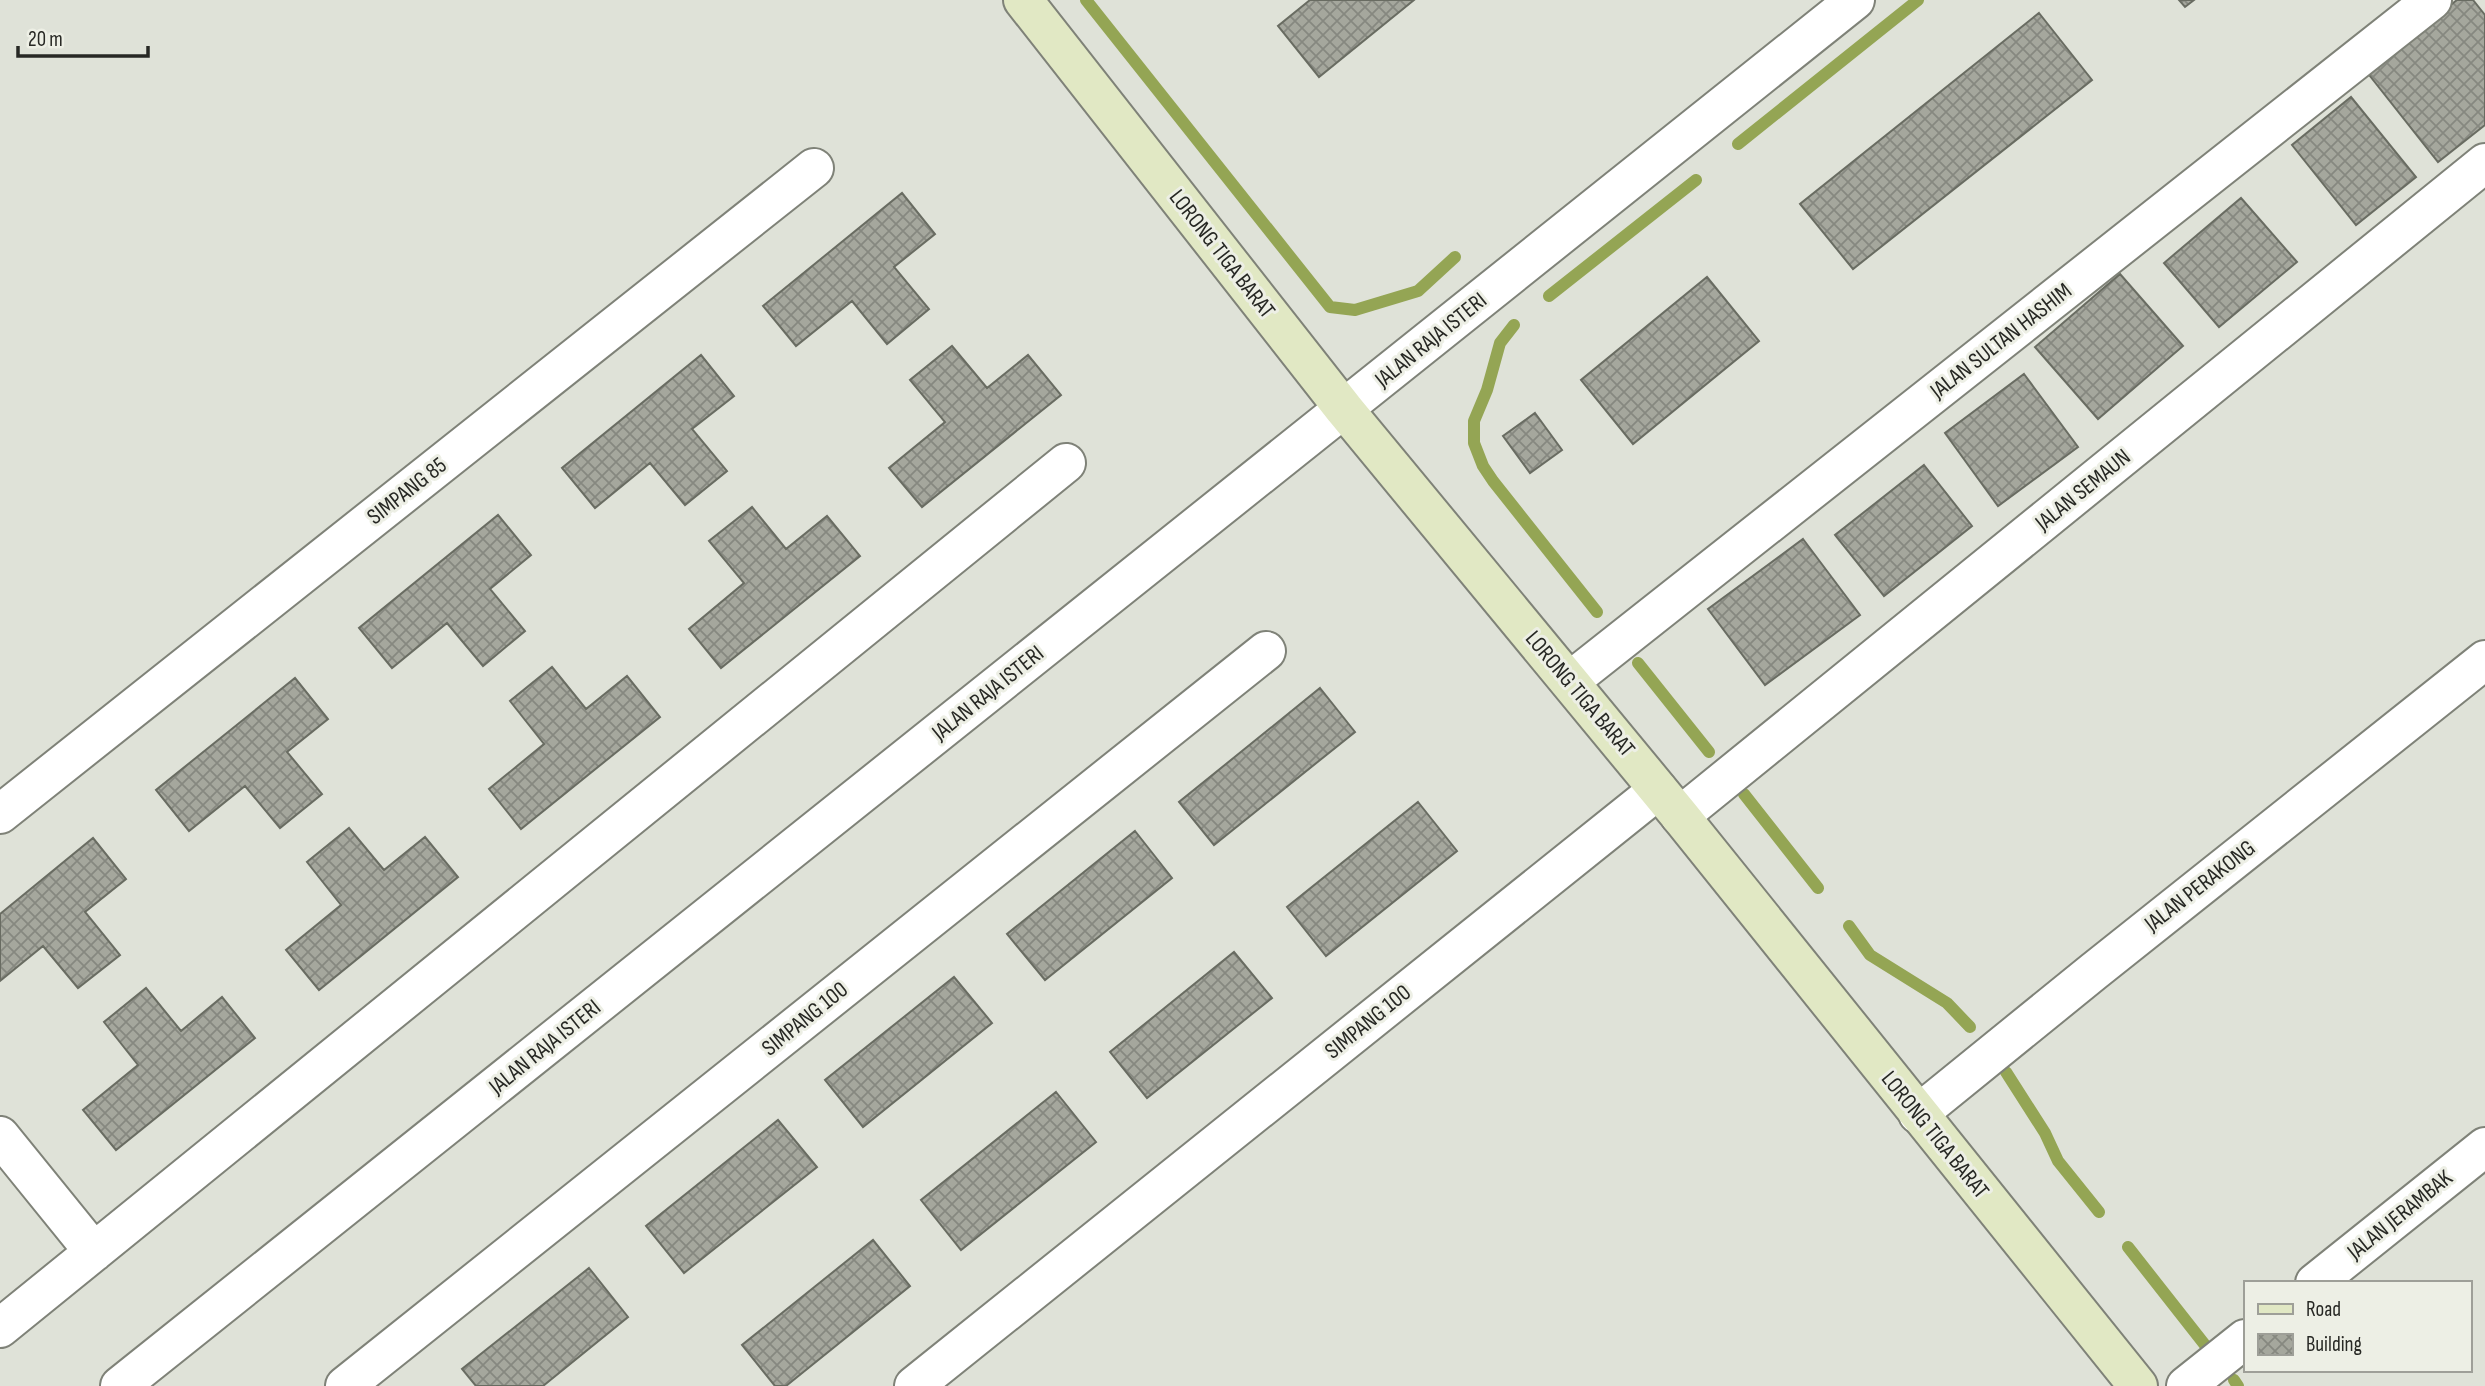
<svg xmlns="http://www.w3.org/2000/svg" width="2485" height="1386" font-family="'Sofia Sans Condensed',sans-serif">
  <style>
    .lines { fill: none; stroke-linecap: round; stroke-linejoin: round }
    .stream { stroke: #94a554; stroke-width: 12 }
    .building { fill: url(#building-cross-hatch); stroke: #696c62; stroke-width: 2 }
    .street-casing { stroke: #7f8278; stroke-width: 42 }
    .secondary-casing { stroke: #7f8278; stroke-width: 42 }
    .street { stroke: #fff; stroke-width: 38 }
    .secondary { stroke: #e1e8c4; stroke-width: 38 }
    .labels { text-anchor: middle; dominant-baseline: central; stroke-width: 6; stroke-linejoin: round; paint-order: stroke }
    .street-label { font-size: 23px; fill: #272824; stroke: #edefe5 }
  </style>
  <defs>
    <pattern id="building-cross-hatch" width="8" height="8" patternUnits="userSpaceOnUse" patternTransform="scale(1.75)"><rect width="8" height="8" fill="#a5a79d"/><path d="M0 0l8 8M0 8l8-8" fill="none" stroke="#868880"/></pattern>
  </defs>
  <rect width="100%" height="100%" fill="#dfe2d8"/>
  <g class="lines">
    <!-- stream -->
    <path class="stream" d="M1086 0 1330 307 1355 310 1418 291 1455 257
      M1738 144 1918 0
      M1549 296 1696 180
      M1514 325 1500 343 1487 390 1474 421V443L1483 466 1493 481 1597 612
      M1638 663 1709 752
      M1744 794 1818 888
      M1849 926 1870 955 1947 1003 1970 1027
      M2006 1072 2045 1133 2058 1161 2099 1212
      M2128 1247 2205 1345
      M2234 1380 2238 1386"/>
  </g>
  <!-- building -->
  <path class="building" d="M1310 0H1414L1319 77 1278 26Z
    M2179 0H2194L2185 7Z
    M2457 0H2473L2485 15V125L2438 162 2366 71Z
    M2039 13 2092 80 1853 269 1800 204Z
    M2351 97 2416 177 2356 225 2292 145Z
    M902 193 935 234 894 267 929 309 887 344 852 301 796 346 763 306Z
    M2241 198 2297 262 2219 327 2164 263Z
    M2120 274 2183 346 2098 419 2035 347Z
    M1707 277 1759 341 1633 444 1581 380Z
    M952 346 987 388 1028 355 1061 395 922 507 889 468 945 422 910 380Z
    M701 355 734 396 692 429 727 471 685 505 650 463 595 508 562 468Z
    M2024 374 2078 447 1998 506 1945 433Z
    M1535 413 1562 450 1530 473 1503 436Z
    M1924 465 1972 526 1884 596 1835 535Z
    M752 507 786 549 827 516 860 556 721 668 689 629 744 583 709 541Z
    M498 515 531 555 490 589 525 631 483 666 447 623 392 668 359 628Z
    M1803 539 1860 615 1765 685 1708 609Z
    M552 667 586 709 627 676 660 717 521 829 489 789 544 744 510 701Z
    M295 678 328 719 287 752 322 794 280 828 245 786 189 831 156 790Z
    M1320 688 1355 732 1214 845 1179 802Z
    M1418 802 1457 851 1326 956 1287 907Z
    M349 828 384 870 425 837 458 877 319 990 286 950 341 905 307 862Z
    M1135 831 1172 878 1045 980 1007 934Z
    M93 838 126 879 85 912 120 955 78 988 43 946 0 981V914Z
    M1234 952 1272 998 1147 1098 1110 1052Z
    M954 977 992 1023 863 1127 825 1080Z
    M146 988 181 1031 222 997 255 1038 116 1150 83 1110 138 1065 104 1022Z
    M1056 1092 1096 1142 961 1250 921 1200Z
    M778 1120 817 1167 684 1273 646 1226Z
    M873 1240 910 1286 786 1386H775L742 1345Z
    M589 1268 628 1317 543 1386H476L462 1369Z"/>
  <g class="lines">
    <defs>
      <path id="street" d="M1570 681 2432 0
        M0 814 814 168
        M1680 816 2485 163
        M1918 1114 2093 972 2485 660
        M0 1136 94 1252
        M2315 1283 2485 1147
        M0 1328 1066 463
        M120 1386 1855 0
        M345 1386 1266 651
        M914 1386 1658 790
        M2186 1386 2245 1339"/>
      <path id="secondary" d="M1023 0 1344 409 1680 816 2138 1386"/>
    </defs>
    <!-- street casing -->
    <use href="#street" class="street-casing"/>
    <!-- secondary casing -->
    <use href="#secondary" class="secondary-casing"/>
    <!-- street -->
    <use href="#street" class="street"/>
    <!-- secondary -->
    <use href="#secondary" class="secondary"/>
  </g>
  <g class="labels">
    <!-- street labels -->
    <g class="street-label">
      <text transform="translate(1222 254) rotate(52)">LORONG TIGA BARAT</text>
      <text transform="translate(1431 340) rotate(-39)">JALAN RAJA ISTERI</text>
      <text transform="translate(2001 341) rotate(-38)">JALAN SULTAN HASHIM</text>
      <text transform="translate(2083 490) rotate(-39)">JALAN SEMAUN</text>
      <text transform="translate(407 491) rotate(-38)">SIMPANG 85</text>
      <text transform="translate(988 693) rotate(-39)">JALAN RAJA ISTERI</text>
      <text transform="translate(1580 694) rotate(50)">LORONG TIGA BARAT</text>
      <text transform="translate(2200 886) rotate(-38)">JALAN PERAKONG</text>
      <text transform="translate(805 1019) rotate(-39)">SIMPANG 100</text>
      <text transform="translate(1368 1022) rotate(-39)">SIMPANG 100</text>
      <text transform="translate(545 1047) rotate(-39)">JALAN RAJA ISTERI</text>
      <text transform="translate(1935 1135) rotate(51)">LORONG TIGA BARAT</text>
      <text transform="translate(2400 1215) rotate(-39)">JALAN JERAMBAK</text>
    </g>
  </g>
  <!-- legend -->
  <rect x="2244" y="1281" width="228" height="91" fill="#edefe5" stroke="#9e9f98" stroke-width="2"/>
  <rect x="2258" y="1304" width="35" height="10" fill="#e1e8c4" stroke="#9e9f98" stroke-width="2"/>
  <text x="2306" y="1316" font-size="21" fill="#272824">Road</text>
  <rect x="2258" y="1334" width="35" height="21" fill="url(#building-cross-hatch)" stroke="#9e9f98" stroke-width="2"/>
  <text x="2306" y="1351" font-size="21" fill="#272824">Building</text>
  <!-- scale -->
  <path d="M18 46v10h130v-10" fill="none" stroke="#272824" stroke-width="3.5"/>
  <text x="28" y="46" font-size="21" fill="#272824" stroke="#edefe5" stroke-width="5" paint-order="stroke">20 m</text>
</svg>
